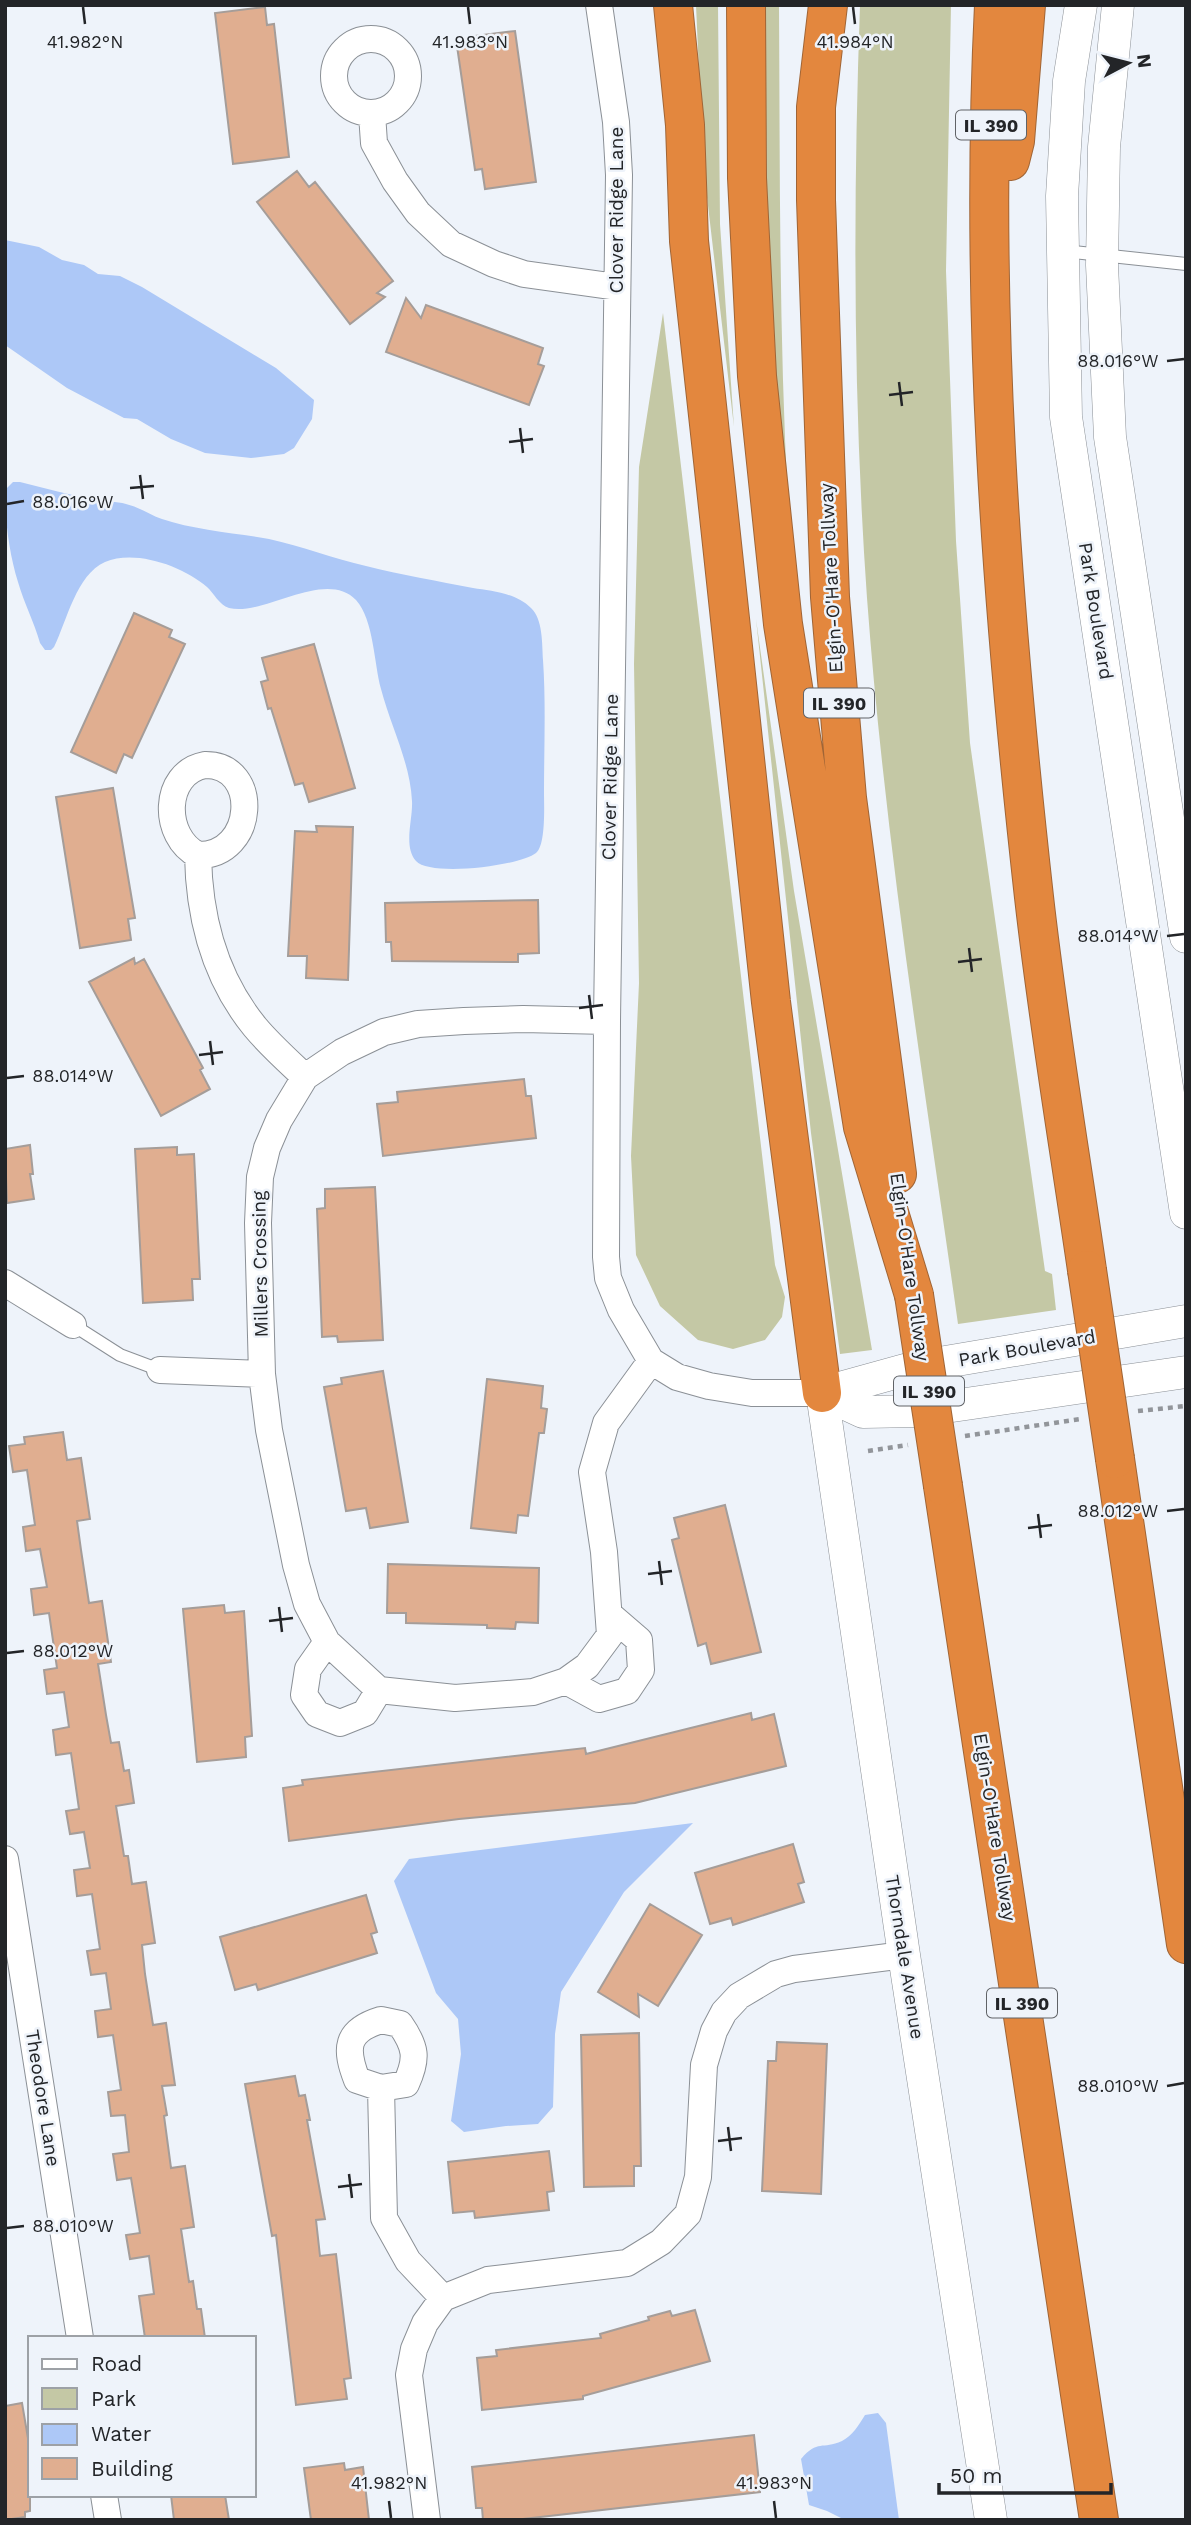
<svg xmlns="http://www.w3.org/2000/svg" width="1191" height="2525" font-family="'Work Sans',sans-serif">
  <style>
    .green { fill: #c4c8a5 }
    .water { fill: #adc8f7 }
    .building { fill: #e0ae90; stroke: #a59d99; stroke-width: 2 }
    .lines { fill: none; stroke-linecap: round; stroke-linejoin: round }
    .service-casing { stroke: #8b9096; stroke-width: 14 }
    .minor-casing { stroke: #8b9096; stroke-width: 28 }
    .tertiary-casing { stroke: #8b9096; stroke-width: 33 }
    .motorway-casing { stroke: #a06536; stroke-width: 40 }
    .path { stroke: #92959a; stroke-width: 4.5; stroke-dasharray: 5 5; stroke-linecap: butt }
    .service { stroke: #fff; stroke-width: 12 }
    .minor { stroke: #fff; stroke-width: 26 }
    .tertiary { stroke: #fff; stroke-width: 32 }
    .motorway { stroke: #e3873e; stroke-width: 38 }
    .motorway-bridge-casing { stroke: #a06536; stroke-width: 40; stroke-linecap: butt }
    .motorway-bridge { stroke: #e3873e; stroke-width: 38 }
    .ticks { fill: none; stroke: #232528; stroke-width: 2.5 }
    .labels { text-anchor: middle; dominant-baseline: central; stroke-width: 5; stroke-linejoin: round; paint-order: stroke }
    .shield { fill: #eef3fa; stroke: #606367; stroke-width: 2 }
    .shield-label { font-size: 18px; font-weight: bold; fill: #232528 }
    .street-label { font-size: 19px; fill: #232528; stroke: #eef3fa }
    .ticks-label { font-size: 18px; text-anchor: middle; fill: #232528; stroke: #eef3fa; stroke-width: 5; stroke-linejoin: round; paint-order: stroke }
  </style>
  <rect width="100%" height="100%" fill="#eef3fa"/>
  <!-- green -->
  <path class="green" d="M696 5H718L720 224 734 427 703 163Z
    M764 5H779C780 171 779 336 788 502L770 389Z
    M860 5H951L946 271 956 541 970 743 1045 1271 1052 1274 1056 1310 958 1324C924 1083 885 841 867 598 853 400 853 203 860 5Z
    M663 313 775 1265 785 1297 782 1317 765 1340 733 1349 698 1340 660 1306 636 1255 631 1156 639 983 634 664 639 467Z
    M756 619 794 891 872 1350 840 1354 811 1133Z"/>
  <!-- water -->
  <path class="water" d="M5 240 39 247 62 260 84 265 98 274 120 276 142 287 276 368 314 400 312 419 294 448 284 454 251 458 205 453 171 439 137 419 124 418 67 388 5 345Z
    M13 482H20C45 488 70 495 96 500 106 502 116 501 126 504 139 507 150 515 162 519 194 530 236 533 269 539 302 546 334 559 366 566 401 575 438 581 473 588 492 591 516 593 531 608 543 619 542 644 543 660 546 704 544 748 544 792 544 805 546 845 536 853 520 866 430 877 416 861 403 846 413 820 412 801 410 762 391 727 381 689 374 664 374 620 356 600 325 568 263 617 229 608 219 605 214 593 207 587 183 566 135 549 105 562 76 575 67 621 54 647L51 650H45L40 643C34 622 24 603 18 582 9 553 5 520 5 490Z
    M693 1823 624 1892 561 1992 555 2034 553 2107 538 2124 506 2126 464 2132 451 2121 461 2054 458 2019 436 1993 394 1881 409 1859Z
    M878 2413 886 2423 899 2520H845L827 2511 809 2505 801 2459C818 2439 822 2450 842 2441 852 2436 859 2425 865 2415Z"/>
  <!-- building -->
  <path class="building" d="M265 7 267 25 274 24 289 157 233 164 215 13Z
    M515 31 536 182 485 189 482 169 475 170 457 46 475 43 474 36Z
    M297 171 309 187 315 182 393 281 377 293 385 297 350 324 257 202Z
    M406 298 421 318 426 305 543 348 538 364 544 366 529 405 386 352Z
    M134 613 172 630 169 637 185 644 132 758 124 754 116 773 71 752Z
    M314 644 355 788 309 802 303 783 295 785 271 708 268 709 261 682 268 680 262 658Z
    M113 788 135 918 128 919 131 940 80 948 56 797Z
    M316 826 353 827 348 980 306 978 307 956H288L295 831 317 832Z
    M538 900 539 953 518 954V962L392 961 391 942H386L385 903Z
    M134 958 135 964 144 959 203 1068 200 1070 210 1089 161 1116 89 982Z
    M524 1079 526 1096H531L536 1138 383 1156 377 1104 398 1102 397 1092Z
    M30 1145 33 1174H30L34 1199 7 1203 5 1149Z
    M177 1147V1155L194 1154 200 1279H192L193 1300 143 1303 135 1149Z
    M375 1187 383 1340 338 1342 337 1336 322 1337 317 1209 325 1208V1189Z
    M383 1371 408 1522 370 1528 366 1508 346 1511 324 1387 342 1384 341 1378Z
    M487 1379 543 1386 541 1408 547 1409 544 1433H539L528 1516 518 1515 516 1533 471 1528Z
    M63 1432 67 1460 81 1458 90 1519 77 1521 81 1550 89 1603 102 1601 111 1662 98 1664 106 1715 111 1743 119 1742 124 1771 129 1770 134 1803 116 1806 124 1856H128L132 1884 146 1882 155 1943 142 1945 145 1974 153 2025 166 2023 175 2085 162 2086 167 2115 164 2116 171 2168 185 2166 194 2227 181 2229 189 2282 193 2281 197 2309H201L205 2338H145L139 2296 154 2294 149 2256 130 2259 126 2235 140 2233 131 2178 117 2180 113 2154 129 2152 125 2115 111 2116 108 2092 121 2090 113 2035 98 2037 95 2011 111 2009 106 1973 91 1975 87 1951 100 1949 92 1894 77 1896 74 1870 90 1868 84 1832 70 1834 66 1811 79 1809 71 1753 56 1755 53 1730 69 1727 64 1692 47 1694 44 1670 57 1668 49 1613 34 1615 31 1589 47 1587 40 1549 26 1551 23 1527 35 1525 27 1470 13 1472 9 1446 25 1444 24 1437Z
    M725 1505 761 1652 711 1664 706 1643 698 1646 672 1540 679 1538 674 1518Z
    M388 1564 539 1568 538 1623 516 1622 515 1629 487 1628V1625L406 1623V1613H387Z
    M224 1605 225 1613 244 1611 252 1736 245 1737 246 1757 197 1762 183 1609Z
    M751 1713 752 1720 774 1714 786 1766 635 1803 459 1819 289 1841 283 1788 303 1785 302 1780 585 1748 586 1754Z
    M793 1844 804 1882 798 1884 804 1902 733 1925 731 1918 710 1924 695 1873Z
    M366 1895 377 1932 371 1934 377 1953 258 1990 256 1984 235 1990 220 1937Z
    M650 1904 702 1935 658 2006 638 1994 639 2017 598 1992Z
    M639 2033 641 2166H634V2186L584 2187 581 2035Z
    M777 2042 827 2044 821 2194 762 2191 768 2061H776Z
    M295 2076 299 2096 305 2095 310 2120H307L325 2219 316 2220 320 2256 336 2254 351 2378 344 2379 347 2399 296 2405 276 2235 272 2236 245 2084Z
    M549 2151 554 2191 547 2192 549 2210 475 2218 474 2211 453 2213 448 2162Z
    M695 2310 710 2361 583 2396V2399L482 2410 477 2358 497 2356 496 2350 601 2338 600 2334 649 2320 648 2317 670 2311 672 2316Z
    M22 2403 30 2450V2511L25 2512V2517L5 2520V2406Z
    M754 2435 760 2492 514 2520H483L482 2508H476L472 2467Z
    M344 2463 345 2470 363 2467 369 2520H311L304 2468Z
    M171 2495H225L229 2520H174Z"/>
  <g class="lines">
    <defs>
      <path id="service" d="M1064 251 1186 264
        M73 1325 120 1355 160 1370"/>
      <path id="minor" d="M599 5 616 122 619 175 607 1021 606 1257 608 1278 621 1310 651 1361 677 1377 709 1386 752 1393H822
        M334 76a37 37 0 1 1 74 0a37 37 0 1 1-74 0Z
        M372 114 374 143 395 181 418 213 451 244 494 264 524 274 617 287
        M205 765C261 764 256 856 198 855 162 837 162 773 205 765Z
        M198 855C199 917 215 978 255 1027 270 1045 288 1061 305 1077
        M607 1021 523 1019 464 1021 418 1024 384 1032 342 1052 305 1077 279 1120 267 1148 260 1177 258 1223 262 1374 269 1430 296 1565 307 1604 327 1642 379 1690 455 1698 533 1692 566 1681 587 1666 610 1635 604 1552 592 1472 606 1423 651 1361
        M5 1283 73 1325
        M160 1370 262 1374
        M327 1642 308 1669 304 1695 317 1714 340 1723 365 1713 379 1690
        M566 1681 599 1699 627 1691 641 1670 639 1640 610 1615
        M5 1859 80 2338
        M381 2020 400 2024C416 2047 418 2058 406 2084L381 2088 357 2080C345 2049 345 2031 381 2020Z
        M381 2088 384 2218 408 2261 443 2298
        M104 2495 108 2520
        M427 2520 409 2375 414 2349 425 2323 443 2298 488 2280 627 2263 661 2242 688 2214 698 2177 704 2065 714 2031 724 2012 739 1996 776 1974 794 1969 904 1955"/>
      <path id="tertiary" d="M1081 5 1069 81 1062 196 1066 417 1186 1213
        M1118 5 1104 147 1102 265 1110 437 1186 937
        M822 1393 904 1955 991 2520
        M822 1393 916 1367 1186 1321
        M822 1393 863 1412 918 1411 1186 1372"/>
      <path id="motorway" d="M673 5 685 125 689 241 716 488 771 1002 822 1393
        M746 5 747 178 757 376 783 624 863 1127 914 1295
        M828 5 816 107V200L830 597 847 798 897 1174
        M994 5C979 303 1001 601 1034 897 1048 1022 1069 1146 1087 1270
        M1010 161 1015 141 1026 5
        M1115 1459 1186 1944
        M943 1486 1099 2520"/>
    </defs>
    <!-- service casing -->
    <use href="#service" class="service-casing"/>
    <!-- minor casing -->
    <use href="#minor" class="minor-casing"/>
    <!-- tertiary casing -->
    <use href="#tertiary" class="tertiary-casing"/>
    <!-- motorway casing -->
    <use href="#motorway" class="motorway-casing"/>
    <!-- path -->
    <path class="path" d="M1138 1411 1186 1406
      M965 1436 1081 1419
      M868 1451 908 1445"/>
    <!-- service -->
    <use href="#service" class="service"/>
    <!-- minor -->
    <use href="#minor" class="minor"/>
    <!-- tertiary -->
    <use href="#tertiary" class="tertiary"/>
    <!-- motorway -->
    <use href="#motorway" class="motorway"/>
    <defs>
      <path id="motorway-bridge" d="M1087 1270 1115 1459
        M914 1295 943 1486"/>
    </defs>
    <!-- motorway-bridge casing -->
    <use href="#motorway-bridge" class="motorway-bridge-casing"/>
    <!-- motorway-bridge -->
    <use href="#motorway-bridge" class="motorway-bridge"/>
  </g>
  <!-- ticks -->
  <path class="ticks" d="M83 7 85 24M468 7 470 24M853 7 855 24M1167 361 1184 359M899 382 902 406M889 395 913 392M520 428 523 453M509 442 533 439M140 475 143 499M130 488 154 486M7 504 24 501M1167 936 1184 934M969 948 972 972M958 962 982 959M589 995 592 1019M579 1008 603 1005M210 1041 213 1065M199 1055 223 1052M7 1078 24 1076M1167 1511 1184 1509M1038 1514 1041 1538M1028 1528 1052 1525M659 1561 662 1585M648 1574 672 1571M279 1607 282 1632M269 1621 293 1618M7 1653 24 1651M1167 2086 1184 2083M728 2127 731 2151M718 2141 742 2138M349 2174 352 2198M338 2187 362 2184M7 2228 24 2226M389 2501 391 2518M774 2501 776 2518"/>
  <g class="labels">
    <!-- shield labels -->
    <g class="shield">
      <rect x="956" y="110.5" width="70" height="29" rx="5"/>
      <rect x="804" y="688.5" width="70" height="29" rx="5"/>
      <rect x="894" y="1376.5" width="70" height="29" rx="5"/>
      <rect x="987" y="1988.5" width="70" height="29" rx="5"/>
    </g>
    <g class="shield-label">
      <text x="991" y="125">IL 390</text>
      <text x="839" y="703">IL 390</text>
      <text x="929" y="1391">IL 390</text>
      <text x="1022" y="2003">IL 390</text>
    </g>
    <!-- street labels -->
    <g class="street-label">
      <text transform="translate(616 210) rotate(-90)">Clover Ridge Lane</text>
      <text transform="translate(831 578) rotate(-93)">Elgin-O'Hare Tollway</text>
      <text transform="translate(1096 611) rotate(81)">Park Boulevard</text>
      <text transform="translate(610 777) rotate(-89)">Clover Ridge Lane</text>
      <text transform="translate(260 1264) rotate(-91)">Millers Crossing</text>
      <text transform="translate(910 1267) rotate(82)">Elgin-O'Hare Tollway</text>
      <text transform="translate(1027 1348) rotate(-10)">Park Boulevard</text>
      <text transform="translate(995 1827) rotate(81)">Elgin-O'Hare Tollway</text>
      <text transform="translate(905 1957) rotate(81)">Thorndale Avenue</text>
      <text transform="translate(43 2098) rotate(81)">Theodore Lane</text>
    </g>
  </g>
  <g class="ticks-label">
    <text x="85" y="48">41.982°N</text>
    <text x="470" y="48">41.983°N</text>
    <text x="855" y="48">41.984°N</text>
    <text x="1118" y="367">88.016°W</text>
    <text x="73" y="508">88.016°W</text>
    <text x="1118" y="942">88.014°W</text>
    <text x="73" y="1082">88.014°W</text>
    <text x="1118" y="1517">88.012°W</text>
    <text x="73" y="1657">88.012°W</text>
    <text x="1118" y="2092">88.010°W</text>
    <text x="73" y="2232">88.010°W</text>
    <text x="389" y="2489">41.982°N</text>
    <text x="774" y="2489">41.983°N</text>
  </g>
  <!-- border -->
  <rect width="1191" height="2525" fill="none" stroke="#232528" stroke-width="14"/>
  <!-- legend -->
  <rect x="28" y="2336" width="228" height="161" fill="#eef3fa" stroke="#9da1a6" stroke-width="2"/>
  <rect x="42" y="2359" width="35" height="10" fill="#ffffff" stroke="#9da1a6" stroke-width="2"/>
  <text x="91" y="2371" font-size="21" fill="#232528">Road</text>
  <rect x="42" y="2388" width="35" height="21" fill="#c4c8a5" stroke="#9da1a6" stroke-width="2"/>
  <text x="91" y="2406" font-size="21" fill="#232528">Park</text>
  <rect x="42" y="2424" width="35" height="21" fill="#adc8f7" stroke="#9da1a6" stroke-width="2"/>
  <text x="91" y="2441" font-size="21" fill="#232528">Water</text>
  <rect x="42" y="2458" width="35" height="21" fill="#e0ae90" stroke="#9da1a6" stroke-width="2"/>
  <text x="91" y="2476" font-size="21" fill="#232528">Building</text>
  <!-- north arrow -->
  <g transform="translate(1128 63) rotate(83)" stroke="#eef3fa" stroke-width="5" paint-order="stroke">
  <path d="M0-5L12 26L0 18L-12 26Z" fill="#232528"/>
  <text y="-10" font-size="19" font-weight="bold" text-anchor="middle" fill="#232528">N</text>
  </g>
  <!-- scale -->
  <path d="M939 2483v10h172v-10" fill="none" stroke="#232528" stroke-width="3.5"/>
  <text x="950" y="2483" font-size="21" fill="#232528" stroke="#eef3fa" stroke-width="5" paint-order="stroke">50 m</text>
</svg>
